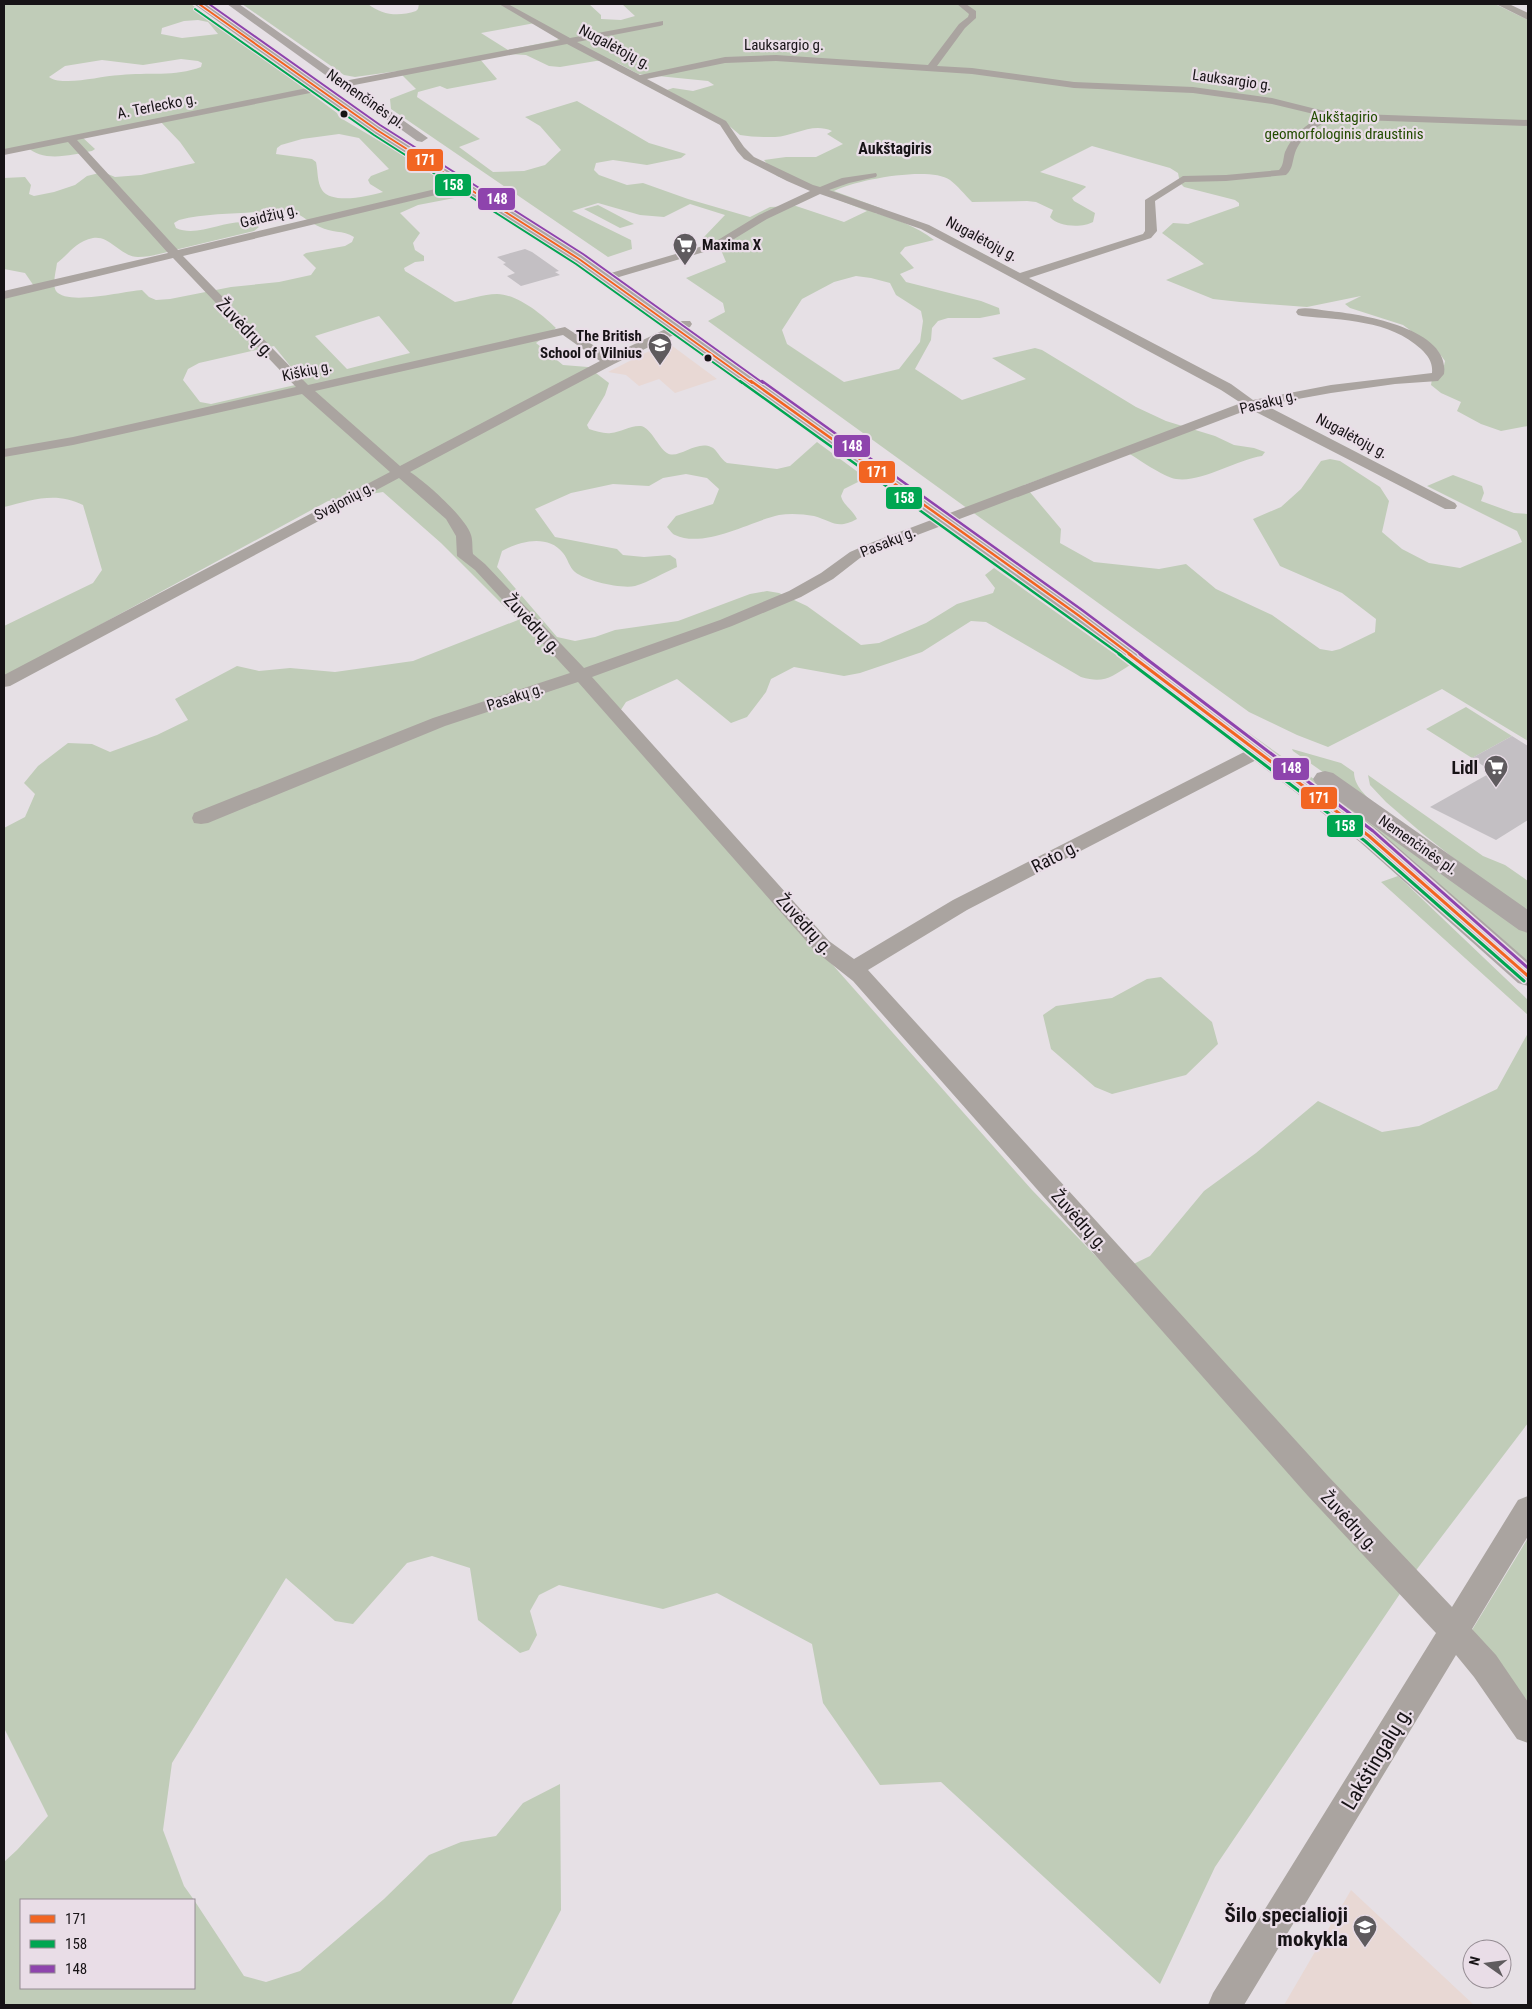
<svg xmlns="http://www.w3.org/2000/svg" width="1532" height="2009" font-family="'Roboto Condensed',sans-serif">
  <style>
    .education { fill: #e8d8d4 }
    .green { fill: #c0ccb8; fill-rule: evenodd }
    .building { fill: #c3bfc3 }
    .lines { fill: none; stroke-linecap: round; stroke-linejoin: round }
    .street { fill: #aaa4a0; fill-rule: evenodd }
    .secondary { fill: #aaa49f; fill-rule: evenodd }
    .primary { fill: #aca6a4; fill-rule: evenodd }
    .bus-1-far2-casing { stroke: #e9dde7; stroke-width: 4 }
    .bus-1-far1-casing { stroke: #e9dde7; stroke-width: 5 }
    .bus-1-casing { stroke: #e9dde7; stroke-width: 6 }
    .bus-2-far2-casing { stroke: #e9dde7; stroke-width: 4 }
    .bus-2-far1-casing { stroke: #e9dde7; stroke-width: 5 }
    .bus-2-casing { stroke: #e9dde7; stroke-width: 6 }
    .bus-3-far2-casing { stroke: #e9dde7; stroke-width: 4 }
    .bus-3-far1-casing { stroke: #e9dde7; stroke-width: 5 }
    .bus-3-casing { stroke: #e9dde7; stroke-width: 6 }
    .bus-1-far2 { stroke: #f26522; stroke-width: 2 }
    .bus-1-far1 { stroke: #f26522; stroke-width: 2.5 }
    .bus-1 { stroke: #f26522; stroke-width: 3 }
    .bus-2-far2 { stroke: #00a651; stroke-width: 2 }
    .bus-2-far1 { stroke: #00a651; stroke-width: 2.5 }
    .bus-2 { stroke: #00a651; stroke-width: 3 }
    .bus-3-far2 { stroke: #8e44ad; stroke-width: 2 }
    .bus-3-far1 { stroke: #8e44ad; stroke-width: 2.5 }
    .bus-3 { stroke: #8e44ad; stroke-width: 3 }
    .bus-dot { fill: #171316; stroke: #e9dde7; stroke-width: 2 }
    .labels { text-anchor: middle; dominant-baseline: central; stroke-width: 4.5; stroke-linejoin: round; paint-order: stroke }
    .far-street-label { font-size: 15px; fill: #171316; stroke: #e9dde7 }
    .far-park-label { font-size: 15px; fill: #234c00; stroke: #e9dde7 }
    .far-poi-label { font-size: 15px; font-weight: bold; fill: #171316; stroke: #e9dde7; text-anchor: start }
    .far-quarter-label { font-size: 16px; font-weight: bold; fill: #171316; stroke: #e9dde7 }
    .street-label { font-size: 18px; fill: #171316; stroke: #e9dde7 }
    .poi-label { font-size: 18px; font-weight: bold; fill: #171316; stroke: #e9dde7; text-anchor: end }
    .near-street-label { font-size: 21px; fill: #171316; stroke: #e9dde7 }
    .near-poi-label { font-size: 21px; font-weight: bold; fill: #171316; stroke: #e9dde7; text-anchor: end }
    .line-badge { stroke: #e9dde7; stroke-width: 2 }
    .badge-label { font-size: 14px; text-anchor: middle; font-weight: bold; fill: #fff }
  </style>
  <rect width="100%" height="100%" fill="#e6e0e5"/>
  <!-- education -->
  <path class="education" d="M667 342 717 379 675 393 659 379 639 386 626 375 608 372Z
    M1351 1890 1474 2005H1284Z"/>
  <!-- green -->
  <path class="green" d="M4 4H191L337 113 339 117 470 195 418 205 400 213 420 233 413 243 415 250 424 256V261L415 262 404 268 405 271 455 302C468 300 483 294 497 294 517 294 543 315 556 328L536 343 563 365 588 367 609 383 605 395 587 425 589 429C596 431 604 434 611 433 621 432 631 425 641 426 651 428 658 447 667 453 678 460 696 440 711 447 717 449 720 459 727 463L777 469 790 466 817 442 866 478 844 489 841 496C843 505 853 510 857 519 837 530 832 521 814 516 803 514 790 513 779 515 751 521 704 549 675 535 672 534 670 530 667 527L676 516 713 504 719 489 707 478 686 474 663 478 649 486 613 484 571 493 535 509 555 537 617 549 623 555 644 557 670 555 676 559 677 567C663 573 649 582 635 586 621 589 586 581 575 572 569 567 568 559 563 553 548 534 520 541 502 551L497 567 557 637 575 641 595 637 615 630 678 621 750 594 767 591 779 593 807 606 861 645 879 643 926 623 957 604 993 593 995 588 985 575 994 568 1130 665C1111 677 1104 684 1081 677L986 622 971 621 922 652 860 673 844 676 794 667 771 679 766 692 747 717 731 723 677 679 626 702 615 719 1032 1190 1113 1274 1150 1256 1204 1191 1256 1153 1318 1101 1382 1132 1419 1126 1497 1089 1528 1033V1423L1414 1573 1215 1867 1160 1984 941 1782 880 1785 823 1703 812 1644 717 1593 663 1609 559 1585 539 1595 530 1611 537 1635 529 1650 520 1653 478 1620 470 1568 432 1556 407 1563 353 1624 335 1621 286 1578 172 1763 163 1830 184 1886 194 1900H21V1988H194V1900L244 1976 266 1982 300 1971 384 1899 429 1855 461 1842 496 1836 523 1803 560 1784 561 1910 511 2005H4V1862L17 1850 48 1816 4 1728V828L25 817 35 794 24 783 38 766 68 743 92 744 110 752 157 735 188 720 175 699 237 666 259 671 290 668 335 672 413 661 518 620 441 543 383 492 328 501 4 677V626L93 583 102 570 83 505C56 491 32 500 4 507V297L36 289 25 273 4 269V178L25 177 31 185 29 194 34 196 54 192 75 185 87 176 103 172 115 177 141 175 195 163 180 142 159 120 81 136 95 149 92 151C70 155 43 163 26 146L4 150ZM198 20 208 22 218 34 182 38 161 34 162 28 184 21ZM181 59 198 61 202 63 201 67C175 77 147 72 121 75 103 76 85 81 68 81 61 81 54 81 49 77L65 66 102 60 143 65ZM339 134 359 138 389 169 371 176 368 180 370 184 383 192C369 196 332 205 322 190 317 182 318 171 316 162L312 159 276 154 277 148 281 145 302 139ZM273 210C301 210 299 217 320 227 331 233 343 230 354 237L352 242 345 246 306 253 303 255 316 268 311 275 279 282 231 287 170 299 156 300 149 297 142 290C124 291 67 306 56 291 52 284 56 271 57 263 70 253 75 242 93 238 110 235 121 257 138 257 152 257 166 252 179 249 204 243 229 237 254 231L259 227C236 211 202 240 176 228L174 223 179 220C210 212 241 215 273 210ZM379 316 410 353 347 369 315 336ZM274 346 304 383 211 404 200 402 183 380 188 369 199 363Z
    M242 4H368C382 15 398 17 416 11L418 9 419 4H589L601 15V19L621 20 635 16 622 4H1495L1528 20V426L1501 431 1481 424 1457 411 1461 402 1441 393 1431 385 1432 379 1442 375 1445 361 1437 350 1403 325 1350 308 1345 304 1361 296 1307 307 1240 302 1213 299 1166 280 1204 264 1162 233 1173 223 1188 224 1239 206V203L1235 200 1184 187 1180 183 1178 173 1170 168 1092 146 1040 172 1085 186 1086 187 1072 198 1074 201 1095 213 1093 222C1083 228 1057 227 1050 217L1053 210 1036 202 1027 201 972 202C965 195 958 186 950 180 929 166 856 180 834 191L883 209 875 213C896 219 916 226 934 240L905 247 900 253 914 268 900 274 906 282 981 301 999 308 1000 314 980 318H948L938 321 932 328 931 340 915 369 962 400 1026 379 992 358 1035 348 1042 350 1136 407 1166 421 1215 436 1234 445 1254 448 1265 452 1262 456C1236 460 1201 483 1176 479 1163 477 1137 458 1125 451H1118L1024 485 1061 529 1060 543 1094 562 1159 569 1186 564 1216 589 1272 615 1320 649 1332 651 1340 649 1375 632 1376 619 1342 593 1280 566 1253 519 1281 507 1301 489 1321 461 1330 459 1340 461 1380 487 1389 501 1382 532 1402 549 1429 563 1460 568 1522 542 1517 531 1427 486 1453 475 1482 486 1484 493 1481 501 1514 513 1528 514V741L1442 689 1328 747 1297 735 1249 712 708 321 725 312 723 303 686 278 726 262 721 250 703 238 725 215 690 204 664 217 640 215 598 203 572 211 631 240 632 249 608 257 391 109 390 99 416 89 398 71 355 77 344 75ZM535 23 559 38 557 40 508 50 481 33ZM509 54 526 55 549 66 560 67 596 61H609L618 63 638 74 708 81 714 85 693 91 673 88 667 90 727 124 740 135C751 137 763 137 775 137 795 136 812 122 832 131L827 134 843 144 816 157H786L764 160 777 176 867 211 844 222 796 206 770 207 750 217 688 199 643 183 627 185 599 175 594 170 596 163 613 160 647 165 681 158 686 154 649 143 577 101 525 117 540 126 561 150 545 165 524 171 493 172 459 147 480 139 417 97 418 92 440 86 447 89 495 80 497 79 479 58ZM856 276 871 278 890 283 896 295 921 311 923 321 920 342 899 369 844 382 787 344 782 330 802 299 834 282Z
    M598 205 634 224 620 228 584 209Z
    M1466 707 1512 736 1472 758 1426 729Z
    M1249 733 1528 931V965L1437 883 1246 735Z
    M1292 749 1341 763 1354 772C1354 786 1366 796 1376 805L1371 806 1293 751Z
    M1368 775 1483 856 1505 865 1528 881V913L1509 902 1423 834 1386 802 1370 785Z
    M1398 876 1528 1000V1015L1381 882Z
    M1161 977 1212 1022 1218 1044 1186 1075 1112 1094 1095 1087 1051 1049 1043 1015 1056 1006 1112 998 1147 979Z
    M1528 1538V1708L1509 1680 1469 1635Z"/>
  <!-- building -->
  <path class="building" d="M525 249 532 252 559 271 555 272 560 275 521 286 507 276 515 273 503 264 506 263 497 257Z
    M1512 736 1528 746V820L1496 840 1430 807 1492 772 1472 758Z"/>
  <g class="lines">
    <!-- street -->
    <path class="street" d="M499 4H508L570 38 663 21V25L660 26 577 42 640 75 725 57 776 55 928 65 959 24 968 17 969 14 957 4H966L976 11V18L965 28 937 66 972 68 1074 82 1193 87 1272 98 1332 113 1528 120V126L1333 119C1318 125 1300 137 1295 153 1292 162 1293 169 1286 175L1226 181 1185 182 1155 201 1157 231 1151 238 1029 278 1231 384 1253 400 1331 385 1432 373C1433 362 1428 356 1421 349 1390 320 1342 320 1302 316L1298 315 1296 312 1298 309C1307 307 1319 310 1329 311 1360 314 1451 328 1444 374L1438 381 1395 384 1331 393 1265 405 1455 503 1457 506 1455 509H1445L1250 409 883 548 860 558 833 579 801 597 732 626 592 677 829 941 854 959 953 900 1254 747 1260 745 1266 747 1269 751 1266 755 967 910 868 970 1328 1476 1452 1607 1518 1500 1528 1496V1536L1472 1629 1496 1655 1528 1702V1743L1517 1739 1474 1677 1456 1655 1244 2005H1208L1213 1993 1436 1633 1308 1496 853 981 815 951 578 682 445 726 208 823 201 824 194 823 192 818 194 813 433 718 570 673 475 570 457 556 456 536 446 519 399 478 10 686 4 687V675L390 472 302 394 73 445 4 457V449L73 437 296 387 173 258 4 299V291L168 253 68 142 4 155V149L317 86 320 87V91L77 140 178 250 444 187 476 189 477 191 472 194 444 193 183 256 308 385 565 327 610 356 682 321H690L692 324 690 327 614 364 410 472C426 482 466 518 471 535 473 541 472 548 473 554L485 564 584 668 720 620 789 591 821 573 850 552 873 542 1241 403 1221 390 921 229 820 194 767 219 721 247 619 277H611L609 275 611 273 713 243 759 215 810 191 787 181 744 159 737 151 720 125 567 44 344 87 339 84 344 81 560 40ZM776 61 972 74 1074 88 1193 93 1272 104 1322 116C1307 124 1292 135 1285 152 1283 158 1284 165 1279 170L1226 175 1183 176 1145 200V231L1143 234 1020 273 929 225 829 190 849 183 876 177 877 175 876 173 842 178 820 187 813 185 754 157 744 147 726 121 647 79 725 63ZM563 335 600 361 400 466 315 391Z"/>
    <!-- secondary -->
    <path class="secondary" d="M1496 4H1509L1528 13V20Z"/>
    <!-- primary -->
    <path class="primary" d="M194 4H206L381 127 584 256 1085 611 1316 784 1313 779 1317 773 1325 771 1333 773 1528 910V933L1519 930 1332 796 1378 830 1528 961V986L1518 983 1360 842 1071 619 574 262 373 133Z
      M227 4H239L428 138 422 142 417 141Z"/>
    <defs>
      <path id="bus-1-far2" d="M199 4 377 130 579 259 752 383"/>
      <path id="bus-1-far1" d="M751 381 1078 615 1131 655"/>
      <path id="bus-1" d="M1129 654 1369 836 1528 976"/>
      <path id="bus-2-far2" d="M195 9 374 135 576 264 742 383"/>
      <path id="bus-2-far1" d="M740 381 1121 655"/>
      <path id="bus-2" d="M1119 654 1365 841 1524 981"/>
      <path id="bus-3-far2" d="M209 4 380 125 583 254 763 383"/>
      <path id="bus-3-far1" d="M762 381 1082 610 1142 655"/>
      <path id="bus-3" d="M1140 654 1373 831 1528 968"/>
    </defs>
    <!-- bus-1-far2 casing -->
    <use href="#bus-1-far2" class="bus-1-far2-casing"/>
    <!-- bus-1-far1 casing -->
    <use href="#bus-1-far1" class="bus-1-far1-casing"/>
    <!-- bus-1 casing -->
    <use href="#bus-1" class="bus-1-casing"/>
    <!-- bus-2-far2 casing -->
    <use href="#bus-2-far2" class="bus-2-far2-casing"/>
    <!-- bus-2-far1 casing -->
    <use href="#bus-2-far1" class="bus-2-far1-casing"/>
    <!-- bus-2 casing -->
    <use href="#bus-2" class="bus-2-casing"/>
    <!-- bus-3-far2 casing -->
    <use href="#bus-3-far2" class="bus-3-far2-casing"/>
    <!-- bus-3-far1 casing -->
    <use href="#bus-3-far1" class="bus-3-far1-casing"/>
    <!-- bus-3 casing -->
    <use href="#bus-3" class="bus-3-casing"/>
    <!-- bus-1-far2 -->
    <use href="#bus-1-far2" class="bus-1-far2"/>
    <!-- bus-1-far1 -->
    <use href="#bus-1-far1" class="bus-1-far1"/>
    <!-- bus-1 -->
    <use href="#bus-1" class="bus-1"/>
    <!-- bus-2-far2 -->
    <use href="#bus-2-far2" class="bus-2-far2"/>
    <!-- bus-2-far1 -->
    <use href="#bus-2-far1" class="bus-2-far1"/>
    <!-- bus-2 -->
    <use href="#bus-2" class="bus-2"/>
    <!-- bus-3-far2 -->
    <use href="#bus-3-far2" class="bus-3-far2"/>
    <!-- bus-3-far1 -->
    <use href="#bus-3-far1" class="bus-3-far1"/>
    <!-- bus-3 -->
    <use href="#bus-3" class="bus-3"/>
  </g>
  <!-- icons -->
  <defs>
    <symbol id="supermarket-pin" viewBox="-11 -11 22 30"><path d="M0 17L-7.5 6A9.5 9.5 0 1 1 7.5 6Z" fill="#5f5b5e" stroke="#e9dde7"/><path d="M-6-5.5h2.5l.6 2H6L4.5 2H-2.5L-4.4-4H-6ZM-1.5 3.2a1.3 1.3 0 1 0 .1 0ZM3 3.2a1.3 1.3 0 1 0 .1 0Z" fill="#fff"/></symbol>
    <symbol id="school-pin" viewBox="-11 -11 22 30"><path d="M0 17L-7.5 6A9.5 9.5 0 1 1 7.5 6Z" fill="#5f5b5e" stroke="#e9dde7"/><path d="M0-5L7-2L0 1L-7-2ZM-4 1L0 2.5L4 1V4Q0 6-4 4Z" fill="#fff"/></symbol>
  </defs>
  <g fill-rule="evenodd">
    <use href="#supermarket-pin" x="671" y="231" width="28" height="38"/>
    <use href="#school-pin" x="646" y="331" width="28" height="38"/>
    <use href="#supermarket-pin" x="1482" y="753" width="28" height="38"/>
    <use href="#school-pin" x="1351" y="1913" width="28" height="38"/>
  </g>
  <!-- markers -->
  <g class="bus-dot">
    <circle cx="344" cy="114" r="4.5"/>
    <circle cx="708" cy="358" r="4.5"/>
  </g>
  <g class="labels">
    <!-- far-street labels -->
    <g class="far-street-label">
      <text x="784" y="45">Lauksargio g.</text>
      <text transform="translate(615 47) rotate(28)">Nugalėtojų g.</text>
      <text transform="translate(1232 80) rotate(8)">Lauksargio g.</text>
      <text transform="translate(366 99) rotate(35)">Nemenčinės pl.</text>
      <text transform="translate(157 106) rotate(-11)">A. Terlecko g.</text>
      <text transform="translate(269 216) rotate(-14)">Gaidžių g.</text>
      <text transform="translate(982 239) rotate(28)">Nugalėtojų g.</text>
      <text transform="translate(307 371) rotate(-12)">Kiškių g.</text>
      <text transform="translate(1268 402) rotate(-14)">Pasakų g.</text>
      <text transform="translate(1352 436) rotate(28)">Nugalėtojų g.</text>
      <text transform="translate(344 501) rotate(-28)">Svajonių g.</text>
      <text transform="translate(888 542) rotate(-22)">Pasakų g.</text>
      <text transform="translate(515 697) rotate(-18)">Pasakų g.</text>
      <text transform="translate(1418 845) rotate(35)">Nemenčinės pl.</text>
    </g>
    <!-- far-park labels -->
    <g class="far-park-label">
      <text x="1344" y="117">Aukštagirio<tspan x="1344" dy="17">geomorfologinis draustinis</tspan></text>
    </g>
    <!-- far-poi labels -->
    <g class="far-poi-label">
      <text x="702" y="245">Maxima X</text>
      <text x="642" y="336" text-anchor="end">The British<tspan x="642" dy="17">School of Vilnius</tspan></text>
    </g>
    <!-- far-quarter labels -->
    <g class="far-quarter-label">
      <text x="895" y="148">Aukštagiris</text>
    </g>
    <!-- street labels -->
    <g class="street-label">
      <text transform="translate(246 328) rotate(46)">Žuvėdrų g.</text>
      <text transform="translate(533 624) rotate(47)">Žuvėdrų g.</text>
      <text transform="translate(1055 856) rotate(-27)">Rato g.</text>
      <text transform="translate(805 924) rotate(48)">Žuvėdrų g.</text>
      <text transform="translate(1080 1220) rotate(48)">Žuvėdrų g.</text>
      <text transform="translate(1350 1521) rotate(47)">Žuvėdrų g.</text>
    </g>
    <!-- poi labels -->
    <g class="poi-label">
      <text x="1478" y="767">Lidl</text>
    </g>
    <!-- near-street labels -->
    <g class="near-street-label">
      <text transform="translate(1377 1758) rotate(-59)">Lakštingalų g.</text>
    </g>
    <!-- near-poi labels -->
    <g class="near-poi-label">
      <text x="1348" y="1915">Šilo specialioji<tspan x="1348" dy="24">mokykla</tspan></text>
    </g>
  </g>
  <g class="line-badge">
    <rect x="406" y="148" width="38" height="24" rx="5" fill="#f26522"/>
    <rect x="434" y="173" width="38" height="24" rx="5" fill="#00a651"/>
    <rect x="477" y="187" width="39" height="24" rx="5" fill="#8e44ad"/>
    <rect x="833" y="434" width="38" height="24" rx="5" fill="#8e44ad"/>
    <rect x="858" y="460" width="38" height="24" rx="5" fill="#f26522"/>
    <rect x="885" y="486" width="38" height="24" rx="5" fill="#00a651"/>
    <rect x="1272" y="757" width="38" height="24" rx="5" fill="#8e44ad"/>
    <rect x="1300" y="786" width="38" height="24" rx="5" fill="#f26522"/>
    <rect x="1326" y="814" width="38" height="24" rx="5" fill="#00a651"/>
  </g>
  <g class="badge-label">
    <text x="425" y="165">171</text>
    <text x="453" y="190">158</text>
    <text x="497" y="204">148</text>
    <text x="852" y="451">148</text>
    <text x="877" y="477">171</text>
    <text x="904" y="503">158</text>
    <text x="1291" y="773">148</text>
    <text x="1319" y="803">171</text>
    <text x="1345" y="831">158</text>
  </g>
  <!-- border -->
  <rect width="1532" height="2009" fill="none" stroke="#171316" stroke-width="10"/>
  <!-- legend -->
  <rect x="20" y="1899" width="175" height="90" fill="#e9dde7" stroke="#958c93"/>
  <rect x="30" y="1915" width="25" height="8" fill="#f26522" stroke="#958c93"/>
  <text x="65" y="1924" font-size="15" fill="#171316">171</text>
  <rect x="30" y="1940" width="25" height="8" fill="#00a651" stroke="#958c93"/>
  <text x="65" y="1949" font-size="15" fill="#171316">158</text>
  <rect x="30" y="1965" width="25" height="8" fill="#8e44ad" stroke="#958c93"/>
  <text x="65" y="1974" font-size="15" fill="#171316">148</text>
  <!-- north arrow -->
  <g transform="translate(1487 1964) rotate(284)"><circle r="24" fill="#e9dde7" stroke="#958c93"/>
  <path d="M0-4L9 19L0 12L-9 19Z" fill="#5f5b5e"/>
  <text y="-8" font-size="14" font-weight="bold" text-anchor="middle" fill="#171316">N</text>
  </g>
</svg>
